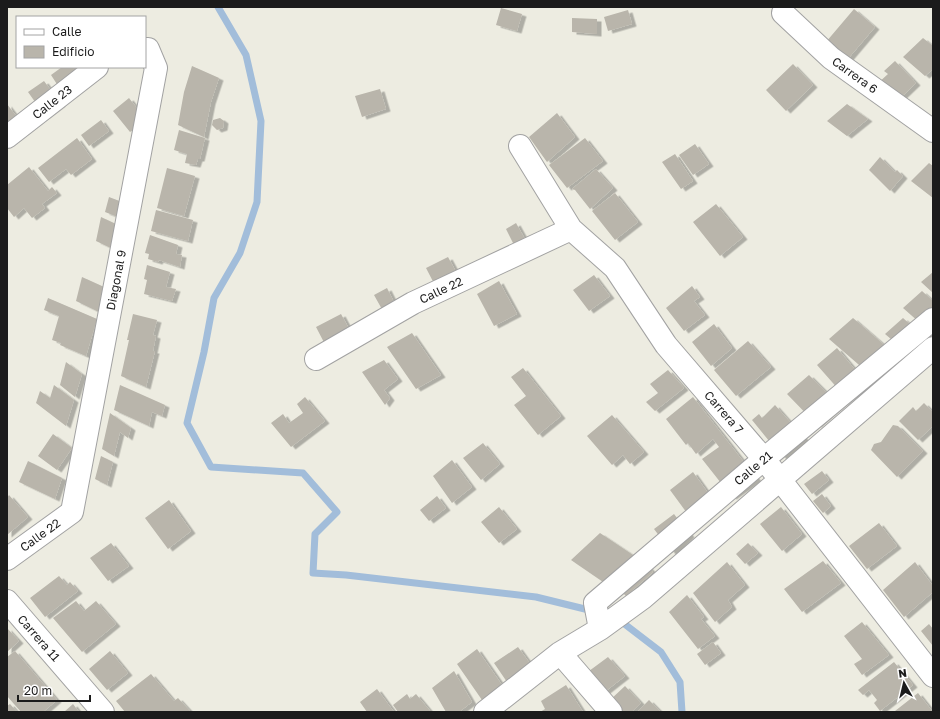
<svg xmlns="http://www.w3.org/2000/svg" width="940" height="719" font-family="'Golos Text',sans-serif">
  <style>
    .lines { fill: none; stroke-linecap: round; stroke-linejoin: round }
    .stream { stroke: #a2bdda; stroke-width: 7 }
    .building { fill: #b9b5ab; filter: url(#shadow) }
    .minor-casing { stroke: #a2a2a2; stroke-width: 24 }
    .minor { stroke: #fff; stroke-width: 22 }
    .labels { text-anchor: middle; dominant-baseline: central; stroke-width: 3; stroke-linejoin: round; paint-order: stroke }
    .street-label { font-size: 12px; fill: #1b1b1b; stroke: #fff }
  </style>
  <defs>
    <filter id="shadow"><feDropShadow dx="4.5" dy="2.5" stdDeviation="0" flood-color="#0004"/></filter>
  </defs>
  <rect width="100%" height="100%" fill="#edece1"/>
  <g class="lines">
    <!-- stream -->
    <path class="stream" d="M218 7 246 55 261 121 257 202 240 253 214 298 204 352 187 423 211 467 303 473 337 512 315 534 313 573 346 575 536 597 593 611
      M618 619 661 652 680 682 682 712"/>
  </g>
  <!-- building -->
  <path class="building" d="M501 8 522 14 517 31 496 25Z
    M854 9 875 27 847 60 826 42Z
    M628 10 632 24 608 31 604 17Z
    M572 18 597 19V34L572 32Z
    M923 38 933 46V69L925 76 903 57Z
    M895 61 916 83 895 103 877 84 888 74 884 71Z
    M793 64 813 85 786 111 766 90Z
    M192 66 219 78 211 102 204 137 178 125 184 92Z
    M62 67H80L64 95 51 75Z
    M44 81 61 104 45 116 28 92Z
    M380 89 386 109 362 117 355 96Z
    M129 98 146 120 130 132 113 111Z
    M7 104 26 129 7 143Z
    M847 104 868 119 847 136 827 121Z
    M557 113 575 137 547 162 529 137Z
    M220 118 224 121 223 128 217 130 212 125 213 120Z
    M101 120 109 131 89 146 81 135Z
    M179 130 205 138 200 159H198L196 165 185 163 187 154 174 150Z
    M77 138 92 159 71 175 66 169 49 182 38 168Z
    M585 138 603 161 567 188 549 165Z
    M695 144 709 164 693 175 679 155Z
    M675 154 693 181 681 189 662 162Z
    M880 157 895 172 897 170 903 176 890 191 869 170Z
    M929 163 933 166V198L911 181Z
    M29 167 48 191 52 187 57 193 42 204 45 208 32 218 24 208 14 217 7 208V185Z
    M167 168 195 176 184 216 157 208Z
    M596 169 613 188 590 209 575 190 572 189Z
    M615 193 638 222 615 240 592 211Z
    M109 197 122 202 118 217 105 212Z
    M716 204 743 237 720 256 693 222Z
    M156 210 193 220 188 241 151 231Z
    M101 217 118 225 113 249 96 241Z
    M516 223 526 241 515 247 506 229Z
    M150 235 178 245 176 254 182 255 180 267 159 260 158 262 148 259 149 254 145 253Z
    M448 257 461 281 439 293 426 268Z
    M147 265 170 272 166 287 176 289 172 301 144 294 147 280 144 279Z
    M933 272V293L921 282Z
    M594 275 610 296 589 311 573 290Z
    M82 277 104 287 99 312 76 301Z
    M499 281 517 314 494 326 477 294Z
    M692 286 700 297 694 301 705 315 684 331 666 308Z
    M387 288 400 314 388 320 374 295Z
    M922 291 933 301V325L928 330 903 308Z
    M48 298 97 319 86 356 60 345 61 343 52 340 59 316 44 310Z
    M133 314 157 320 153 335 156 336 153 351H155L146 387 121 376 129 340H127Z
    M341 314 354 338 329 352 316 327Z
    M853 318 897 356 873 377 829 339Z
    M903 318 922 335 904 350 885 334Z
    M714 324 732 348 711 366 692 342Z
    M412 333 441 375 416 389 387 347Z
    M748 341 771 367 736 396 714 370Z
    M837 348 866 383 847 399 817 365Z
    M384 360 398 379 384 390 390 398 385 405 362 372Z
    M66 362 82 374 75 397 60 385Z
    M523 368 561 416 538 435 514 405 526 396 511 377Z
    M668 370 684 388 655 411 646 402 658 393 650 384Z
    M809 375 839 405 817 425 787 394Z
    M54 385 74 400 66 426 36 403 40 391 50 398Z
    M120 385 165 405 162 416 152 412 149 426 114 410Z
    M305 397 325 421 291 447 271 423 283 414 289 423 303 413 297 404Z
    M693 397 757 479 732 497 702 459 719 447 713 439 696 454 688 443 686 445 666 419Z
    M924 403 933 412V426L918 440 899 421 913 407 916 411Z
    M775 405 805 439 783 458 752 420 759 414 762 418Z
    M110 413 131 428 128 438 120 432 114 456 102 449Z
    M612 415 644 452 630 464 623 455 612 465 587 436Z
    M893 425 898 426 923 451 897 477 871 450 874 444 881 442Z
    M53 434 72 448 57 470 38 456Z
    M483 443 500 464 481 480 463 458Z
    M101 456 113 462 107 485 95 479Z
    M452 460 472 487 452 503 433 476Z
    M28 461 62 478 55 499 19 482Z
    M822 471 829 480 812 494 804 484Z
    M693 472 718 507 695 524 670 490Z
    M822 494 831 506 823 513 813 501Z
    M9 495 28 517 7 535V498Z
    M437 496 446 508 429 521 420 510Z
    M169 500 191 531 168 549 145 518Z
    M499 507 517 529 499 543 481 522Z
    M781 507 802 534 782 551 760 524Z
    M674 514 690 535 672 553 654 529Z
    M879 523 897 546 867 569 849 546Z
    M600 533 645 563 653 572 626 596 613 583 609 586 571 560Z
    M111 543 129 566 108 581 90 558Z
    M748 543 758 553 745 564 736 554Z
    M823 561 841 583 802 612 784 589Z
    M727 562 745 585 728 600 732 607 715 622 693 593Z
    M915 562 933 586V592L904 617 883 590Z
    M59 576 67 585 70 582 78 591 45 617 30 598Z
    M687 595 704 617 701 619 715 636 698 649 669 612Z
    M76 601 84 611 96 601 116 624 82 652 53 618Z
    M862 622 889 655 862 675 854 664 862 659 844 636Z
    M929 624 933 629V646L921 631Z
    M7 628 19 641 7 652Z
    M713 642 721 653 705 665 697 654Z
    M518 647 531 665 507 682 494 663Z
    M477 649 502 685 482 700 457 664Z
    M15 651 57 700 43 712H21L7 696V657Z
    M110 651 128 673 107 690 89 669Z
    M608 657 625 676 602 694 585 674Z
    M894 662 913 685 880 711 874 703 877 700 869 690 863 695 858 690Z
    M454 671 472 702 459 712H446L432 688Z
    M151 674 174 701 178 698 191 712H125L116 701Z
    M566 685 583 712H540L545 709 541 701Z
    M625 686 641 703 632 712H619L609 701Z
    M377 689 394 712H367L360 702Z
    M918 693 933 712H896L895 711Z
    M407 694 410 699 416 694 431 712H398L393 705Z
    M649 700 661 712H637Z
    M10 704 17 712H7V706Z
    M73 704 79 712H64Z"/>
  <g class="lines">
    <defs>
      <path id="minor" d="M783 13 831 58 933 131
        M7 137 97 67
        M520 146 571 229 615 268 666 345 764 459 933 676
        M316 359 413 303 571 229
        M7 559 72 512 156 68 148 49H145
        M7 601 103 712
        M600 629 595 603 764 459 933 319
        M560 653 611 712
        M485 712 560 653 600 629 644 597 933 348"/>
    </defs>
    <!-- minor casing -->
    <use href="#minor" class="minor-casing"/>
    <!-- minor -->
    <use href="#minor" class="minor"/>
  </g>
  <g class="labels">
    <!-- street labels -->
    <g class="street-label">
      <text transform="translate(855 75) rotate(36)">Carrera 6</text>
      <text transform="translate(52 102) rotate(-38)">Calle 23</text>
      <text transform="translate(116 280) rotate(-79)">Diagonal 9</text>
      <text transform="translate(441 290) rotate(-25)">Calle 22</text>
      <text transform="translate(724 412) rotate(49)">Carrera 7</text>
      <text transform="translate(753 468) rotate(-40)">Calle 21</text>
      <text transform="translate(40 535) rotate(-36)">Calle 22</text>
      <text transform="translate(39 638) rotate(49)">Carrera 11</text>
    </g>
  </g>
  <!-- border -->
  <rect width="940" height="719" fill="none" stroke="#1b1b1b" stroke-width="16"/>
  <!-- legend -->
  <rect x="16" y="16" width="130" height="52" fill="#ffffff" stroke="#a4a4a4"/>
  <rect x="24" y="29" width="20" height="6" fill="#ffffff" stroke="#a4a4a4"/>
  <text x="52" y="36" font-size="12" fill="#1b1b1b">Calle</text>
  <rect x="24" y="46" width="20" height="12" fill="#b9b5ab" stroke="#a4a4a4"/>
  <text x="52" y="56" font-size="12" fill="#1b1b1b">Edificio</text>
  <!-- north arrow -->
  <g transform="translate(904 683) rotate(352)" stroke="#ffffff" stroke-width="3" paint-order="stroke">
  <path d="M0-3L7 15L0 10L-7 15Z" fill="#1b1b1b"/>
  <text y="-6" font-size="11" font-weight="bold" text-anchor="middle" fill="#1b1b1b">N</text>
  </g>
  <!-- scale -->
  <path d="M18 695v6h72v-6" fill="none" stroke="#1b1b1b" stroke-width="2"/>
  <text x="24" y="695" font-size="12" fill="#1b1b1b" stroke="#ffffff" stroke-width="3" paint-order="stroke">20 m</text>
</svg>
